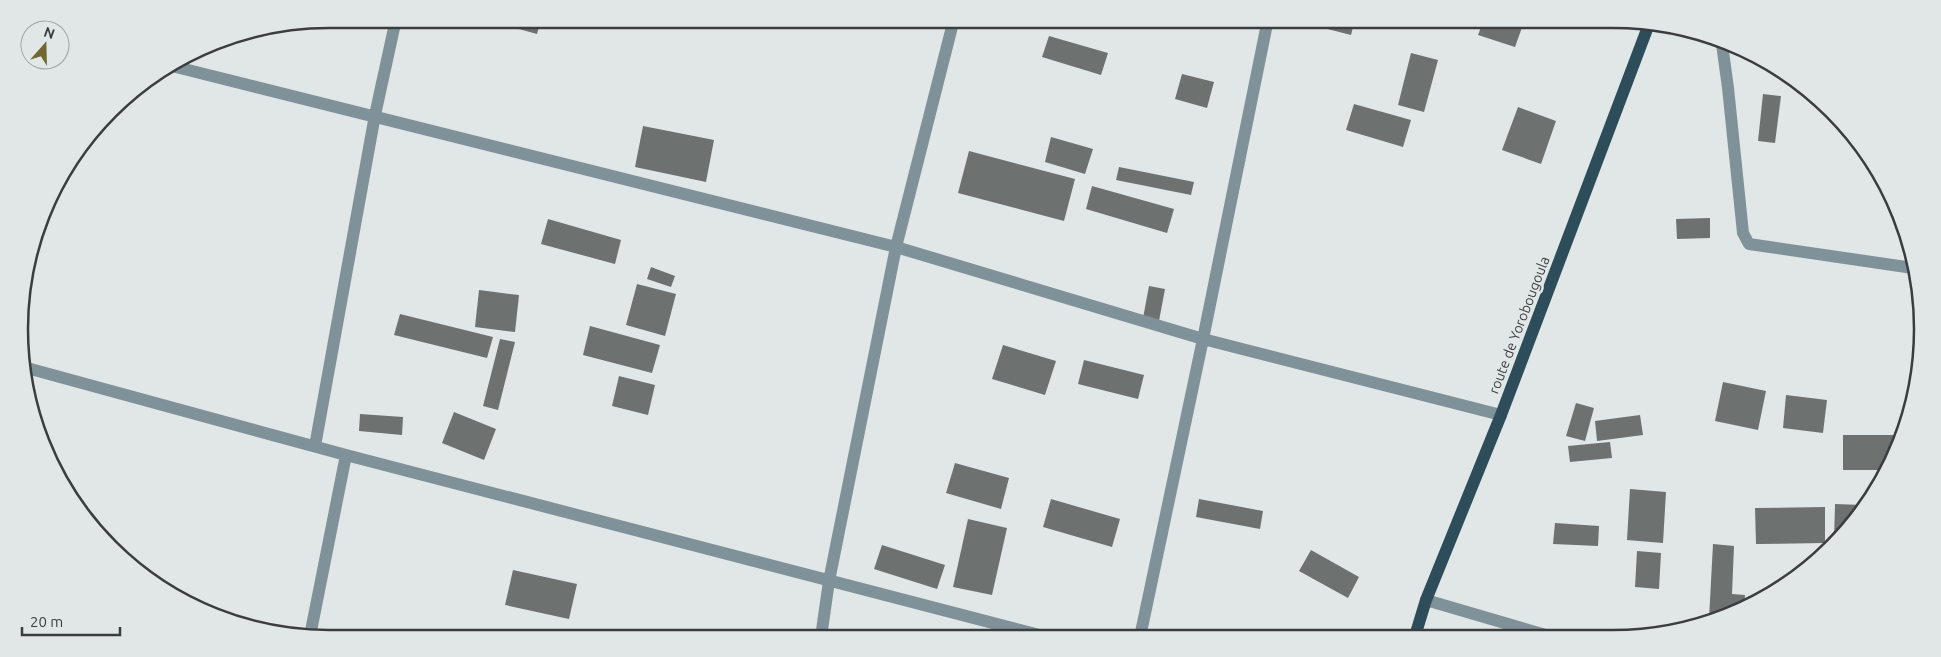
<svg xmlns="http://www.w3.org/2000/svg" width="1941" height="657" font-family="Ubuntu,sans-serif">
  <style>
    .building { fill: #6d7271 }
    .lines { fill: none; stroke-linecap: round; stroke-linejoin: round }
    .minor { stroke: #809299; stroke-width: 12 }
    .major { stroke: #2d4d5b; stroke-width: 12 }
    .labels { text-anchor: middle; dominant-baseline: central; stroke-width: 5; stroke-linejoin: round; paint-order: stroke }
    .street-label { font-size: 14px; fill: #3b3d3e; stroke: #e1e7e7 }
    .rim { fill: none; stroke: #3b3d3e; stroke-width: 2.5 }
  </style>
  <rect width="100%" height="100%" fill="#e1e7e7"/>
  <!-- building -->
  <path class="building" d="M483 19H541L537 34Z
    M1305 19H1355L1351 35 1304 23Z
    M1415 19H1448L1447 25Z
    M1484 19H1525L1515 47 1478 35Z
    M1049 36 1108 53 1101 75 1042 57Z
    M1411 53 1438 60 1424 112 1398 105Z
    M1182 74 1214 82 1207 108 1175 99Z
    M1763 94 1781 96 1775 143 1758 141Z
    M1354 104 1411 120 1403 147 1346 130Z
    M1518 107 1556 121 1541 164 1502 150Z
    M643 126 714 140 706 182 635 167Z
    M1051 137 1093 149 1085 174 1045 162Z
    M969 151 1075 179 1064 221 958 193Z
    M1119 167 1194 182 1191 195 1116 180Z
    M1092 186 1174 209 1167 233 1086 209Z
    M1710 218V238L1677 239 1676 219Z
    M548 219 621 240 615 264 541 244Z
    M651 267 675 276 671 287 647 279Z
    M637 284 676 294 665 336 626 325Z
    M1149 286 1165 289 1159 321 1143 318Z
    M479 290 519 295 515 332 475 327Z
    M400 314 493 337 487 358 394 335Z
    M590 326 660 345 652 373 583 355Z
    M500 339 515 342 498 410 483 406Z
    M1003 345 1056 361 1045 395 992 379Z
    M1084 360 1144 375 1138 399 1078 384Z
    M619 376 655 385 648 415 612 406Z
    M1723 382 1766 391 1758 430 1715 421Z
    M1786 395 1827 400 1823 433 1783 428Z
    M1576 403 1594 408 1585 441 1566 436Z
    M454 412 496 429 484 460 442 443Z
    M360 414 403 417 402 435 359 431Z
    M1640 415 1643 435 1597 441 1595 421Z
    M1843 435H1894V451L1886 470H1843Z
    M1610 442 1612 458 1570 462 1568 446Z
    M955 463 1009 478 1001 509 946 493Z
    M1630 489 1666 492 1663 543 1627 540Z
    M1051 499 1120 519 1112 547 1043 527Z
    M1199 499 1263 511 1260 529 1196 517Z
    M1835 504 1863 505 1834 541Z
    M1825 507V543L1756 544 1755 508Z
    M968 519 1007 528 992 595 953 587Z
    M1555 523 1599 526 1598 546 1553 544Z
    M1713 544 1734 546 1732 594 1745 595 1744 608 1709 619Z
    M882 545 945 565 937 589 874 569Z
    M1311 550 1359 577 1348 598 1299 571Z
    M1637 551 1661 553 1659 589 1635 587Z
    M513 570 577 584 569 619 505 605Z
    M1287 630 1315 635V636H1286Z"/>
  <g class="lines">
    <!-- minor -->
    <path class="minor" d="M1722 44 1728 88 1743 233 1749 244 1913 268
      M172 66 896 247 1203 339 1501 415
      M27 368 346 455 1047 637
      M315 446 375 115 396 19
      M1426 600 1549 636
      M310 636 346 455
      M821 637 829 581 896 247 954 19
      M1140 637 1203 339 1268 19"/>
    <!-- major -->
    <path class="major" d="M1415 636 1426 600 1501 415 1649 24"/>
  </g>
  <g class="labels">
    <!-- street labels -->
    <g class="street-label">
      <text transform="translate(1519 325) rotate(-69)">route de Yorobougoula</text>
    </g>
  </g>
  <!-- crop -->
  <path d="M0 0H1941V657H0ZM329 28H1613A301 301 0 0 1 1914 329V329A301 301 0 0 1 1613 630H329A301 301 0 0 1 28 329V329A301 301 0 0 1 329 28Z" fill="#e1e7e7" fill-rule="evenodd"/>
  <path class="rim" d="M329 28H1613A301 301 0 0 1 1914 329V329A301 301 0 0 1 1613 630H329A301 301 0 0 1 28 329V329A301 301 0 0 1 329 28Z"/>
  <!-- north arrow -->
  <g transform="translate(45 45) rotate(20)"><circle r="24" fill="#e1e7e7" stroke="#9fa3a3"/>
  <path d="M0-4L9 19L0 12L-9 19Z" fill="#736633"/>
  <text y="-8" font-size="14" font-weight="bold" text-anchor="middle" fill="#3b3d3e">N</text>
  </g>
  <!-- scale -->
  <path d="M22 627v8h98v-8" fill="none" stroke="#3b3d3e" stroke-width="2.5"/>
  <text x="30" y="627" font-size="15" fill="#3b3d3e" stroke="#e1e7e7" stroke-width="4" paint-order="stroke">20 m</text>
</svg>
